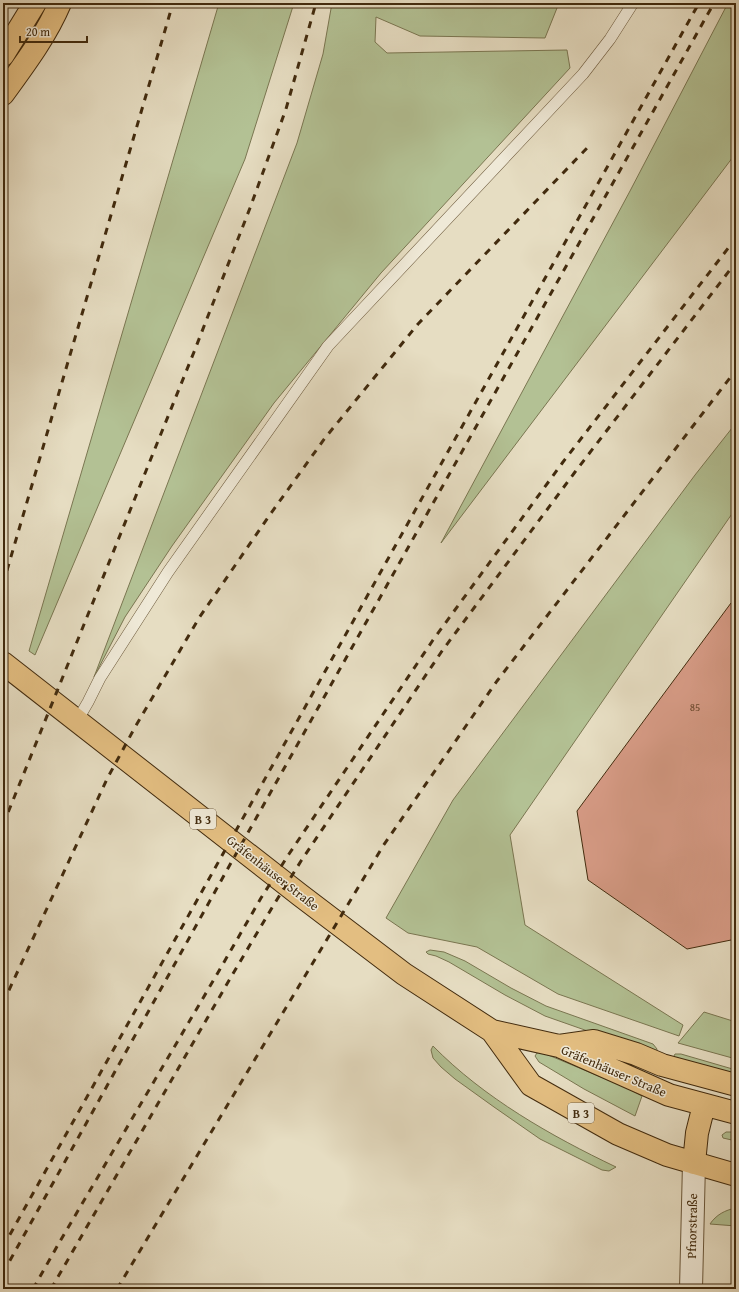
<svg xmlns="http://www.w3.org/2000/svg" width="739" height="1292" font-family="'Gentium Book Plus',serif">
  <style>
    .green { fill: #b3c194; stroke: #7a7651 }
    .building { fill: #d89c87; stroke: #422b0e }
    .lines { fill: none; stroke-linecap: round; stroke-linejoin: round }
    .service-casing { stroke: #6b583b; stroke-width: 12 }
    .tertiary-casing { stroke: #6b583b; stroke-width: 24 }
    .primary-casing { stroke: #422b0e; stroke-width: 24 }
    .service { stroke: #efe9d7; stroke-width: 11 }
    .tertiary { stroke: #efe9d7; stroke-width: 22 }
    .primary { stroke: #e3be81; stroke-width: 22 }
    .rail { stroke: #422b0e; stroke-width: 3; stroke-dasharray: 7 7; stroke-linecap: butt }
    .labels { text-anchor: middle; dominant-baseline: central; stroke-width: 3; stroke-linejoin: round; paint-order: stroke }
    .number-label { font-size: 11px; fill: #68472c }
    .shield { fill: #efe9d7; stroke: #76644a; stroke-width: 1 }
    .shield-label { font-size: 12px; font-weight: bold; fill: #422b0e }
    .street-label { font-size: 13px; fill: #422b0e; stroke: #efe9d7 }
  </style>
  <rect width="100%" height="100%" fill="#e6ddc2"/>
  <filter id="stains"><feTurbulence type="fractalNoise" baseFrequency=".005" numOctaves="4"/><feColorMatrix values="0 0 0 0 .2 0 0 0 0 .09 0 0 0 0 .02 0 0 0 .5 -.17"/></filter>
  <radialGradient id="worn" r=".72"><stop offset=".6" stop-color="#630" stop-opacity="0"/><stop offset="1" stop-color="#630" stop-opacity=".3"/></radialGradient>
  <!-- green -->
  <path class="green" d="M219 3H294L245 159 35 655 29 651Z
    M332 3H559L545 38 420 36 376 17 375 42 387 53 567 50 570 68 381 273 274 403 172 546 125 617 94 677 297 143 323 54Z
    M728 3H736V153L441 543 630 191Z
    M736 423V508L510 835 525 925 683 1025 679 1036 558 994 477 947 408 933 386 918 453 800 695 475Z
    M430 950 444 952 465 961 511 988 546 1006 653 1044 657 1049 656 1055 545 1016 505 995 449 962 436 956 428 954 426 952Z
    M704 1012 736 1022V1059L678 1043Z
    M433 1046C484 1098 551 1136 616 1167L609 1171 602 1170 540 1139 494 1107 455 1079 441 1067 433 1058 431 1050Z
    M541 1052 625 1087 642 1096 635 1116 584 1089 539 1062 535 1056 537 1053Z
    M675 1054H681L736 1070V1079L673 1058Z
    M726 1132H736V1141L723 1138 722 1135Z
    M736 1208V1226L710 1224C716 1215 725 1210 736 1208Z"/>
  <!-- building -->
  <path class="building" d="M736 602V939L687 949 588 880 577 811 731 603Z"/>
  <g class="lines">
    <defs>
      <path id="service" d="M77 721 88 702 100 678 168 572 328 346 583 74 610 39 633 3"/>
      <path id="tertiary" d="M691 1289 694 1163"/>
      <path id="primary" d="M3 55 35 3
        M3 94C24 65 46 36 60 3
        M3 663 300 895 404 974 492 1031 559 1046 669 1095 736 1113
        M492 1031 531 1085 618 1134 667 1155 736 1175
        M559 1046 594 1041 636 1054 662 1065 736 1085
        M694 1163 697 1133 704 1105"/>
    </defs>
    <!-- service casing -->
    <use href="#service" class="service-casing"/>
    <!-- tertiary casing -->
    <use href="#tertiary" class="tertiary-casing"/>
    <!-- primary casing -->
    <use href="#primary" class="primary-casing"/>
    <!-- service -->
    <use href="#service" class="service"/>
    <!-- tertiary -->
    <use href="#tertiary" class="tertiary"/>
    <!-- primary -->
    <use href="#primary" class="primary"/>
    <!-- rail -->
    <path class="rail" d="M3 584 173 3
      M3 825 194 352 250 208 286 109 316 3
      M3 1003 107 779 134 729 199 618 269 516 325 438 418 324 588 147
      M3 1247 699 3
      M3 1273 227 870 714 3
      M33 1289 59 1243 216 976 261 898 289 854 433 640 563 462 736 238
      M51 1289 231 977 273 906 301 861 442 651 575 472 736 262
      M117 1289 383 846 497 681 736 370"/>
  </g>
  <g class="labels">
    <!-- number labels -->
    <g class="number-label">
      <text x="695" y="707">85</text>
    </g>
    <!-- shield labels -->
    <g class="shield">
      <rect x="190" y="809" width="26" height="20" rx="3"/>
      <rect x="568" y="1103" width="26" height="20" rx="3"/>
    </g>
    <g class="shield-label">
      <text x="203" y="819">B 3</text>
      <text x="581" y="1113">B 3</text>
    </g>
    <!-- street labels -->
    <g class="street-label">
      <text transform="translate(273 873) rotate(38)">Gräfenhäuser Straße</text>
      <text transform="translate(614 1071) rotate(23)">Gräfenhäuser Straße</text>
      <text transform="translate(692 1226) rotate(-89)">Pfnorstraße</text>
    </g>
  </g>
  <!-- margin -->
  <rect width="739" height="1292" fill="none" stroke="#e6ddc2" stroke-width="16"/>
  <rect x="4" y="4" width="731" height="1284" fill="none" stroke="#422b0e" stroke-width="2"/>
  <rect x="8" y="8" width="723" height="1276" fill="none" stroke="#422b0e"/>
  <!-- scale -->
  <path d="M20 36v6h67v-6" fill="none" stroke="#422b0e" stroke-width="2"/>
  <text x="26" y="36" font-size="12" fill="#422b0e" stroke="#efe9d7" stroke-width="3" paint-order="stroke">20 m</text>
  <rect width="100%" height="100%" filter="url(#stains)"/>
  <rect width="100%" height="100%" fill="url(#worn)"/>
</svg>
